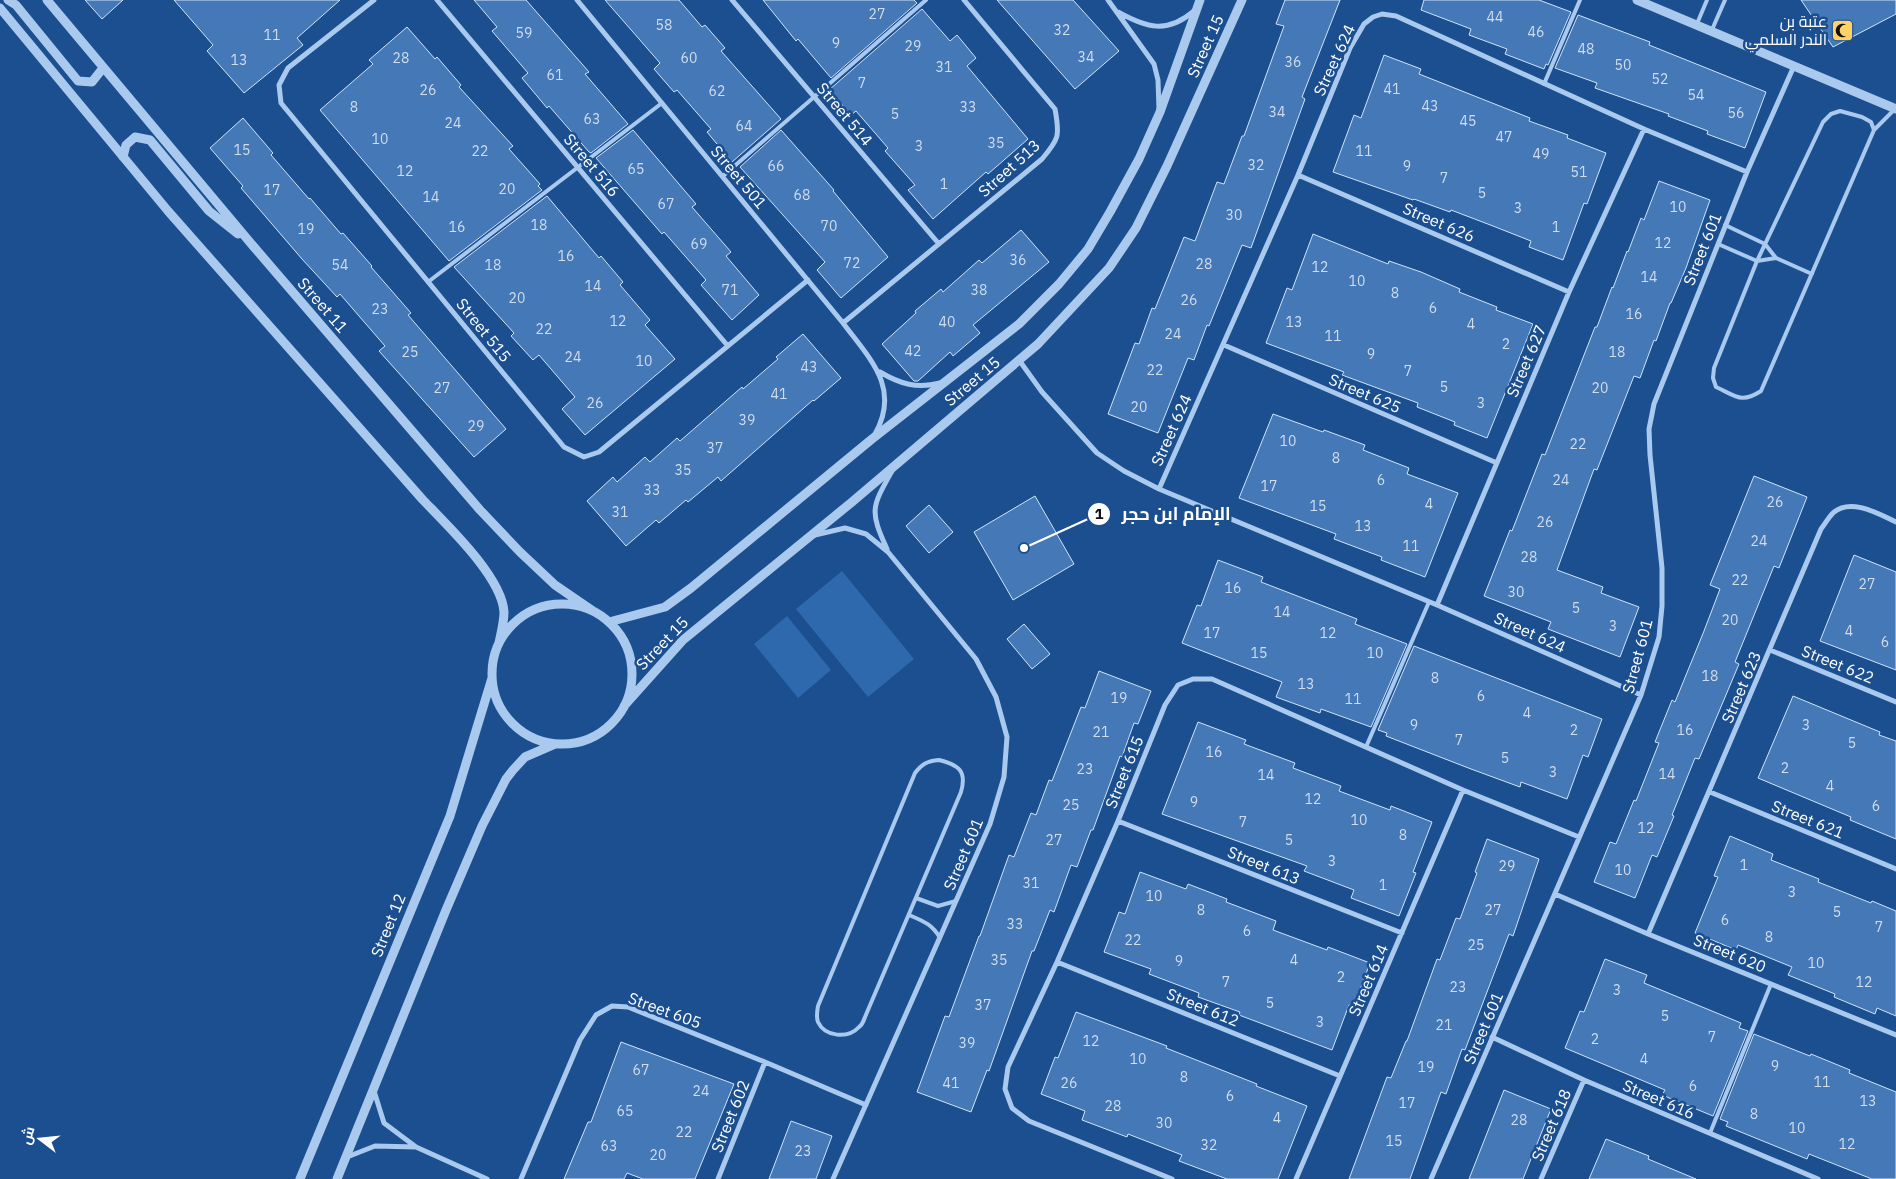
<svg xmlns="http://www.w3.org/2000/svg" width="1896" height="1179" font-family="'IBM Plex Sans',Cairo,sans-serif">
  <style>
    .green { fill: #2e69ad }
    .building { fill: #4478b7; stroke: #cfe3fa }
    .lines { fill: none; stroke-linecap: round; stroke-linejoin: round }
    .service { stroke: #a9c9ee; stroke-width: 4 }
    .minor { stroke: #a9c9ee; stroke-width: 5 }
    .tertiary { stroke: #a9c9ee; stroke-width: 9 }
    .labels { text-anchor: middle; dominant-baseline: central; stroke-width: 5; stroke-linejoin: round; paint-order: stroke }
    .number-label { font-size: 14px; fill: #d0dded }
    .poi-label { font-size: 16px; fill: #fff; stroke: #1b4f8f; text-anchor: end }
    .street-label { font-size: 16px; fill: #fff; stroke: #1b4f8f }
    .leader { fill: none; stroke: #fff; stroke-width: 2 }
    .callout-dot { fill: #fff; stroke: #1b4f8f; stroke-width: 2 }
    .mark-label { font-size: 15px; text-anchor: middle; font-weight: bold; fill: #111 }
    .callout-label { font-size: 18px; text-anchor: middle; font-weight: bold; fill: #fff; stroke: #1b4f8f; stroke-width: 5; stroke-linejoin: round; paint-order: stroke }
  </style>
  <rect width="100%" height="100%" fill="#1b4f8f"/>
  <!-- green -->
  <path class="green" d="M842 571 914 659 868 697 796 609Z
    M787 616 831 670 798 698 754 644Z"/>
  <!-- building -->
  <path class="building" d="M85 0H123L102 19Z
    M174 0H340L297 38 303 45 244 93 207 51 213 45Z
    M474 0H526L589 72 585 74 628 124 591 153 589 152 549 106 547 108 522 78 528 73 492 31 497 27Z
    M605 0H679L702 27 705 25 725 48 721 51 781 119 732 162 707 132 711 129 677 90 674 92 654 69 660 63Z
    M763 0H914L917 3 831 78 798 39 796 41Z
    M997 0H1073L1119 51 1075 89Z
    M1285 0H1340L1302 97 1305 99 1251 248 1242 245 1209 326 1207 325 1194 360 1188 358 1158 433 1108 414 1135 343 1139 344 1152 308 1155 309 1184 237 1195 241 1217 182 1224 184 1242 136H1244L1284 26 1276 24Z
    M1424 0H1539L1571 12 1548 65 1546 64 1544 69 1505 54 1507 49 1469 35 1471 29 1421 10Z
    M1801 0H1896V14L1833 47Z
    M922 9 950 41 957 35 976 58 967 66 1028 139 988 174 986 172 933 219 908 190 915 185 885 151 888 148 856 111 851 115 829 90Z
    M1578 15 1650 42 1649 45 1766 92 1745 148 1707 134 1708 131 1668 116 1669 114 1595 88 1597 83 1555 68Z
    M407 27 435 59 437 57 461 85 459 87 513 146 509 149 540 184 538 186 542 190 449 261 320 110 373 64 369 60Z
    M1384 55 1421 69 1419 74 1530 118 1529 121 1568 135 1567 138 1606 153 1587 204 1584 203 1563 260 1529 247 1531 241 1493 226 1451 210 1450 212 1414 199 1413 200 1333 172 1354 115 1361 118Z
    M243 118 273 153 271 155 309 199 310 198 341 234 343 233 372 266 371 267 411 313 408 315 506 429 474 457 379 351 385 346 340 294 337 297 302 259 241 188 243 186 210 148Z
    M633 130 696 204 692 207 731 252 726 256 759 295 732 320 701 285 706 280 664 232 662 234 596 158Z
    M781 130 834 190 833 191 888 257 841 298 817 270 825 262 740 167Z
    M1659 181 1710 200 1686 268 1671 303H1670L1656 341 1654 340 1640 378 1634 376 1597 470 1594 469 1557 570 1603 587 1601 593 1639 607 1620 657 1548 629 1551 622 1484 596 1510 530 1512 531 1542 454 1545 455 1595 327H1597L1612 287 1613 288 1627 251 1628 252 1641 218 1644 220Z
    M547 196 599 258 601 256 623 282 620 285 650 320 645 325 675 359 585 435 562 409 575 397 539 355 533 360 511 336 514 333 454 267Z
    M1021 230 1049 262 973 325 980 333 953 356 950 352 918 381H914L882 344 916 313 915 311 941 289 943 292 979 260 982 263Z
    M1313 234 1388 264 1389 261 1421 272 1460 289 1459 292 1497 307 1496 310 1533 324 1487 438 1454 425 1455 422 1417 407 1418 403 1342 375 1344 372 1266 343 1287 288 1292 290Z
    M803 334 841 378 814 401 813 400 721 481 718 477 688 502 686 500 659 523 656 520 626 546 587 501 613 477 617 482 645 457 650 462 677 438 680 441 742 387 743 389 778 359 776 357Z
    M1273 414 1323 432 1324 430 1365 445 1363 450 1409 468 1407 474 1458 493 1425 577 1381 560 1382 557 1334 539 1336 534 1239 498Z
    M1754 476 1807 497 1779 568 1774 566 1735 662 1739 664 1699 759 1695 758 1672 815 1674 816 1657 857 1652 855 1635 898 1594 882 1610 842 1616 844 1634 800 1636 801 1659 743 1655 742 1672 700 1675 702 1704 631 1720 589 1710 585Z
    M1035 496 1074 564 1013 600 974 532Z
    M929 505 953 532 929 553 906 526Z
    M1854 555 1896 572V670L1820 641Z
    M1218 560 1263 577 1261 582 1357 619 1355 624 1407 644 1371 727 1321 709 1320 713 1276 697 1282 682 1182 643 1197 605 1201 606Z
    M1024 624 1050 654 1032 669 1007 639Z
    M1414 646 1602 719 1588 757 1583 755 1567 799 1521 782 1520 787 1471 769 1386 736 1387 733 1378 730Z
    M1099 671 1151 691 1138 724 1134 723 1122 757 1120 756 1093 830H1091L1077 867 1071 865 1054 912 1050 910 1034 951H1032L989 1071 987 1070 971 1112 917 1092 945 1016 949 1017 979 936H980L1009 855 1014 857 1031 813 1036 815 1049 780 1052 781 1081 707 1085 708Z
    M1793 696 1880 732 1879 735 1896 741V839L1850 820 1851 817 1758 778Z
    M1198 722 1246 740 1244 744 1295 763 1293 768 1341 786 1339 791 1390 810 1391 806 1432 822 1413 872 1416 873 1399 916 1351 898 1354 890 1304 871 1307 866 1162 814Z
    M1730 836 1773 854 1771 860 1819 879 1818 882 1871 903 1872 901 1896 911V1016L1877 1008 1875 1014 1834 997 1835 994 1788 975 1792 967 1738 945 1736 950 1695 933 1718 877 1714 876Z
    M1487 839 1539 859 1513 936 1509 934 1465 1050 1462 1049 1446 1094 1441 1092 1410 1179H1349L1387 1077 1391 1078 1406 1041H1407L1437 959 1440 960 1456 918 1460 919 1477 873 1475 872Z
    M1140 872 1186 889 1188 884 1227 899 1226 902 1276 921 1273 930 1327 950 1328 947 1370 963 1354 1006 1349 1005 1332 1050 1239 1015 1240 1012 1198 997 1199 993 1149 974 1151 969 1104 952 1119 912 1125 914Z
    M1605 959 1647 975 1644 983 1741 1023 1739 1028 1748 1031 1713 1116 1662 1095 1665 1090 1565 1048 1580 1011 1584 1012Z
    M1076 1012 1167 1046 1166 1048 1257 1084 1256 1086 1307 1106 1278 1179H1227L1179 1161 1182 1155 1128 1134 1127 1137 1082 1120 1085 1111 1041 1094 1055 1057 1058 1058Z
    M1754 1034 1810 1056 1811 1054 1850 1070 1849 1073 1896 1092V1179H1872L1809 1154 1807 1159 1726 1126 1728 1122 1720 1119Z
    M621 1042 734 1084 695 1179H643L627 1173 624 1179H564L588 1122H591Z
    M1504 1090 1551 1109 1523 1179H1469Z
    M791 1121 832 1136 816 1179H769Z
    M1606 1139 1649 1156 1648 1159 1696 1179H1589Z"/>
  <g class="lines">
    <!-- service -->
    <path class="service" d="M1696 26 1707 0
      M1711 32 1725 0
      M1544 84 1580 0
      M1874 130 1871 122 1862 117 1840 111 1831 114 1823 122 1757 261 1714 368 1713 378 1716 387C1736 396 1741 404 1761 391L1874 130 1895 109
      M723 176 926 0
      M1725 225 1765 244 1776 258 1812 274
      M1718 244 1757 261 1776 258
      M428 282 662 103
      M1366 747 1429 602
      M939 760C959 765 967 771 961 792L865 1017C864 1020 862 1025 859 1027 848 1039 825 1037 818 1022 816 1017 817 1012 818 1006L915 773C922 764 927 761 939 760Z
      M916 898 938 906 956 901
      M909 915C923 921 932 924 940 938
      M1710 1133 1771 984"/>
    <!-- minor -->
    <path class="minor" d="M374 0 288 68 279 85 281 103 564 447 584 457 599 452 808 280
      M437 0 727 345
      M577 0 843 323C870 359 901 388 875 434
      M732 0 939 244
      M1108 0 1154 64 1158 80 1159 109
      M1118 12C1147 28 1167 34 1194 11
      M1298 175 1569 292
      M843 323 1042 159C1059 139 1060 136 1055 109L964 0
      M1224 345 1497 463
      M1019 360 1042 392 1097 453 1124 471 1159 489 1437 605 1641 695
      M880 372C900 384 917 389 940 383
      M1159 489 1298 175 1350 48 1364 24 1373 17 1382 14 1396 16 1644 129 1747 172
      M815 535 845 528 866 534 888 552 976 659 996 697 1007 737 1004 777 990 824 833 1179
      M887 549C869 510 872 507 892 471
      M1437 605 1569 292 1644 129
      M1770 650 1896 702
      M1710 792 1896 869
      M1118 821 1402 933
      M1555 894 1648 934 1896 1035
      M1648 934 1821 529C1825 524 1828 518 1833 513 1850 497 1879 514 1896 522
      M1057 962 1340 1076
      M1492 1037 1584 1080 1818 1179
      M374 1091 384 1123 416 1147 487 1179
      M347 1157 375 1146 416 1147
      M521 1179 580 1040 596 1015 612 1006 628 1007 765 1062 866 1105
      M718 1179 765 1062
      M1172 1179 1029 1121 1012 1108 1005 1089 1008 1067 1057 962 1118 821 1165 705 1178 685 1193 679H1212L1463 790 1579 837
      M1296 1179 1463 790
      M1431 1179 1641 695 1659 637 1662 606V568L1650 455 1649 429 1654 404 1747 172 1794 66
      M1541 1179 1584 1080"/>
    <!-- tertiary -->
    <path class="tertiary" d="M8 0 16 5 78 81 92 82 103 68
      M47 0 254 247 480 510 520 552 555 585 593 611
      M1637 0 1896 109
      M0 8 168 211 423 500C447 525 502 577 504 612 504 622 501 633 499 643
      M123 157 126 145 135 137 150 140 209 211 238 234
      M492 674a70 70 0 1 1 140 0a70 70 0 1 1-140 0Z
      M609 622 665 607 691 588 872 439 1019 324 1059 284 1088 249 1110 212 1139 159 1160 112 1200 0
      M624 706 683 640 852 502 1038 344 1109 268 1136 228 1167 166 1242 0
      M300 1179 450 816 492 678
      M337 1179 446 910 482 826 506 779 513 770 525 757 555 744"/>
  </g>
  <!-- icons -->
  <defs>
    <symbol id="mosque-square" viewBox="-11 -11 22 22"><rect x="-9" y="-9" width="18" height="18" rx="4" fill="#ffd166" stroke="#1b4f8f"/><path d="M3.5-4.9A6 6 0 1 0 3.5 4.9A5 5 0 1 1 3.5-4.9Z" fill="#111"/></symbol>
  </defs>
  <g fill-rule="evenodd">
    <use href="#mosque-square" x="1830" y="18" width="25" height="25"/>
  </g>
  <g class="labels">
    <!-- number labels -->
    <g class="number-label">
      <text x="877" y="14">27</text>
      <text x="1495" y="17">44</text>
      <text x="664" y="25">58</text>
      <text x="1062" y="30">32</text>
      <text x="1536" y="32">46</text>
      <text x="524" y="33">59</text>
      <text x="272" y="35">11</text>
      <text x="836" y="43">9</text>
      <text x="913" y="46">29</text>
      <text x="1586" y="49">48</text>
      <text x="1086" y="57">34</text>
      <text x="401" y="58">28</text>
      <text x="689" y="58">60</text>
      <text x="239" y="60">13</text>
      <text x="1293" y="62">36</text>
      <text x="1623" y="65">50</text>
      <text x="944" y="67">31</text>
      <text x="555" y="75">61</text>
      <text x="1660" y="79">52</text>
      <text x="862" y="83">7</text>
      <text x="1392" y="89">41</text>
      <text x="428" y="90">26</text>
      <text x="717" y="91">62</text>
      <text x="1696" y="95">54</text>
      <text x="1430" y="106">43</text>
      <text x="354" y="107">8</text>
      <text x="968" y="107">33</text>
      <text x="1277" y="112">34</text>
      <text x="1736" y="113">56</text>
      <text x="895" y="114">5</text>
      <text x="592" y="119">63</text>
      <text x="1468" y="121">45</text>
      <text x="453" y="123">24</text>
      <text x="744" y="126">64</text>
      <text x="1504" y="137">47</text>
      <text x="380" y="139">10</text>
      <text x="996" y="143">35</text>
      <text x="919" y="146">3</text>
      <text x="242" y="150">15</text>
      <text x="480" y="151">22</text>
      <text x="1364" y="151">11</text>
      <text x="1541" y="154">49</text>
      <text x="1256" y="165">32</text>
      <text x="776" y="166">66</text>
      <text x="1407" y="166">9</text>
      <text x="636" y="169">65</text>
      <text x="405" y="171">12</text>
      <text x="1579" y="172">51</text>
      <text x="1444" y="178">7</text>
      <text x="944" y="184">1</text>
      <text x="507" y="189">20</text>
      <text x="272" y="190">17</text>
      <text x="1482" y="193">5</text>
      <text x="802" y="195">68</text>
      <text x="431" y="197">14</text>
      <text x="666" y="204">67</text>
      <text x="1678" y="207">10</text>
      <text x="1518" y="208">3</text>
      <text x="1234" y="215">30</text>
      <text x="539" y="225">18</text>
      <text x="829" y="226">70</text>
      <text x="457" y="227">16</text>
      <text x="1556" y="227">1</text>
      <text x="306" y="229">19</text>
      <text x="1663" y="243">12</text>
      <text x="699" y="244">69</text>
      <text x="566" y="256">16</text>
      <text x="1018" y="260">36</text>
      <text x="852" y="263">72</text>
      <text x="1204" y="264">28</text>
      <text x="340" y="265">54</text>
      <text x="493" y="265">18</text>
      <text x="1320" y="267">12</text>
      <text x="1649" y="277">14</text>
      <text x="1357" y="281">10</text>
      <text x="593" y="286">14</text>
      <text x="730" y="290">71</text>
      <text x="979" y="290">38</text>
      <text x="1395" y="293">8</text>
      <text x="517" y="298">20</text>
      <text x="1189" y="300">26</text>
      <text x="1433" y="308">6</text>
      <text x="380" y="309">23</text>
      <text x="1634" y="314">16</text>
      <text x="618" y="321">12</text>
      <text x="947" y="322">40</text>
      <text x="1294" y="322">13</text>
      <text x="1471" y="324">4</text>
      <text x="544" y="329">22</text>
      <text x="1173" y="334">24</text>
      <text x="1333" y="336">11</text>
      <text x="1506" y="344">2</text>
      <text x="913" y="351">42</text>
      <text x="410" y="352">25</text>
      <text x="1617" y="352">18</text>
      <text x="1371" y="354">9</text>
      <text x="573" y="357">24</text>
      <text x="644" y="361">10</text>
      <text x="809" y="367">43</text>
      <text x="1155" y="370">22</text>
      <text x="1408" y="371">7</text>
      <text x="1444" y="387">5</text>
      <text x="442" y="388">27</text>
      <text x="1600" y="388">20</text>
      <text x="779" y="394">41</text>
      <text x="595" y="403">26</text>
      <text x="1481" y="403">3</text>
      <text x="1139" y="407">20</text>
      <text x="747" y="420">39</text>
      <text x="476" y="426">29</text>
      <text x="1288" y="441">10</text>
      <text x="1578" y="444">22</text>
      <text x="715" y="448">37</text>
      <text x="1336" y="458">8</text>
      <text x="683" y="470">35</text>
      <text x="1381" y="480">6</text>
      <text x="1561" y="480">24</text>
      <text x="1269" y="486">17</text>
      <text x="652" y="490">33</text>
      <text x="1775" y="502">26</text>
      <text x="1429" y="504">4</text>
      <text x="1318" y="506">15</text>
      <text x="620" y="512">31</text>
      <text x="1545" y="522">26</text>
      <text x="1363" y="526">13</text>
      <text x="1759" y="541">24</text>
      <text x="1411" y="546">11</text>
      <text x="1529" y="557">28</text>
      <text x="1740" y="580">22</text>
      <text x="1867" y="584">27</text>
      <text x="1233" y="588">16</text>
      <text x="1516" y="592">30</text>
      <text x="1576" y="608">5</text>
      <text x="1282" y="612">14</text>
      <text x="1730" y="620">20</text>
      <text x="1613" y="626">3</text>
      <text x="1849" y="631">4</text>
      <text x="1212" y="633">17</text>
      <text x="1328" y="633">12</text>
      <text x="1885" y="642">6</text>
      <text x="1259" y="653">15</text>
      <text x="1375" y="653">10</text>
      <text x="1710" y="676">18</text>
      <text x="1435" y="678">8</text>
      <text x="1306" y="684">13</text>
      <text x="1481" y="696">6</text>
      <text x="1119" y="698">19</text>
      <text x="1353" y="699">11</text>
      <text x="1527" y="713">4</text>
      <text x="1414" y="725">9</text>
      <text x="1806" y="725">3</text>
      <text x="1574" y="730">2</text>
      <text x="1685" y="730">16</text>
      <text x="1101" y="732">21</text>
      <text x="1459" y="740">7</text>
      <text x="1852" y="743">5</text>
      <text x="1214" y="752">16</text>
      <text x="1505" y="758">5</text>
      <text x="1785" y="768">2</text>
      <text x="1085" y="769">23</text>
      <text x="1553" y="772">3</text>
      <text x="1667" y="774">14</text>
      <text x="1266" y="775">14</text>
      <text x="1830" y="786">4</text>
      <text x="1313" y="799">12</text>
      <text x="1194" y="802">9</text>
      <text x="1071" y="805">25</text>
      <text x="1876" y="806">6</text>
      <text x="1359" y="820">10</text>
      <text x="1243" y="822">7</text>
      <text x="1646" y="828">12</text>
      <text x="1403" y="835">8</text>
      <text x="1054" y="840">27</text>
      <text x="1289" y="840">5</text>
      <text x="1332" y="861">3</text>
      <text x="1744" y="865">1</text>
      <text x="1507" y="866">29</text>
      <text x="1623" y="870">10</text>
      <text x="1031" y="883">31</text>
      <text x="1383" y="885">1</text>
      <text x="1792" y="892">3</text>
      <text x="1154" y="896">10</text>
      <text x="1201" y="910">8</text>
      <text x="1493" y="910">27</text>
      <text x="1837" y="912">5</text>
      <text x="1725" y="920">6</text>
      <text x="1015" y="924">33</text>
      <text x="1879" y="927">7</text>
      <text x="1247" y="931">6</text>
      <text x="1769" y="937">8</text>
      <text x="1133" y="940">22</text>
      <text x="1476" y="945">25</text>
      <text x="999" y="960">35</text>
      <text x="1294" y="960">4</text>
      <text x="1179" y="961">9</text>
      <text x="1816" y="963">10</text>
      <text x="1341" y="977">2</text>
      <text x="1226" y="982">7</text>
      <text x="1864" y="982">12</text>
      <text x="1458" y="987">23</text>
      <text x="1617" y="990">3</text>
      <text x="1270" y="1003">5</text>
      <text x="983" y="1005">37</text>
      <text x="1665" y="1016">5</text>
      <text x="1320" y="1022">3</text>
      <text x="1444" y="1025">21</text>
      <text x="1712" y="1037">7</text>
      <text x="1595" y="1039">2</text>
      <text x="1091" y="1041">12</text>
      <text x="967" y="1043">39</text>
      <text x="1138" y="1059">10</text>
      <text x="1644" y="1059">4</text>
      <text x="1775" y="1066">9</text>
      <text x="1426" y="1067">19</text>
      <text x="641" y="1070">67</text>
      <text x="1184" y="1077">8</text>
      <text x="1822" y="1082">11</text>
      <text x="951" y="1083">41</text>
      <text x="1069" y="1083">26</text>
      <text x="1693" y="1086">6</text>
      <text x="701" y="1091">24</text>
      <text x="1230" y="1096">6</text>
      <text x="1868" y="1101">13</text>
      <text x="1407" y="1103">17</text>
      <text x="1113" y="1106">28</text>
      <text x="625" y="1111">65</text>
      <text x="1754" y="1114">8</text>
      <text x="1277" y="1118">4</text>
      <text x="1519" y="1120">28</text>
      <text x="1164" y="1123">30</text>
      <text x="1797" y="1128">10</text>
      <text x="684" y="1132">22</text>
      <text x="1394" y="1141">15</text>
      <text x="1847" y="1144">12</text>
      <text x="1209" y="1145">32</text>
      <text x="609" y="1146">63</text>
      <text x="803" y="1151">23</text>
      <text x="658" y="1155">20</text>
    </g>
    <!-- poi labels -->
    <g class="poi-label">
      <text x="1827" y="21">عتبة بن<tspan x="1827" dy="18">الندر السلمي</tspan></text>
    </g>
    <!-- street labels -->
    <g class="street-label">
      <text transform="translate(1205 46) rotate(-66)">Street 15</text>
      <text transform="translate(1334 60) rotate(-65)">Street 624</text>
      <text transform="translate(845 114) rotate(50)">Street 514</text>
      <text transform="translate(592 165) rotate(50)">Street 516</text>
      <text transform="translate(1009 168) rotate(-42)">Street 513</text>
      <text transform="translate(739 177) rotate(50)">Street 501</text>
      <text transform="translate(1439 222) rotate(23)">Street 626</text>
      <text transform="translate(1702 249) rotate(-68)">Street 601</text>
      <text transform="translate(323 305) rotate(49)">Street 11</text>
      <text transform="translate(484 330) rotate(51)">Street 515</text>
      <text transform="translate(1526 361) rotate(-67)">Street 627</text>
      <text transform="translate(972 381) rotate(-40)">Street 15</text>
      <text transform="translate(1365 393) rotate(23)">Street 625</text>
      <text transform="translate(1171 430) rotate(-66)">Street 624</text>
      <text transform="translate(1530 632) rotate(24)">Street 624</text>
      <text transform="translate(662 643) rotate(-46)">Street 15</text>
      <text transform="translate(1637 656) rotate(-75)">Street 601</text>
      <text transform="translate(1838 664) rotate(22)">Street 622</text>
      <text transform="translate(1741 687) rotate(-67)">Street 623</text>
      <text transform="translate(1124 772) rotate(-68)">Street 615</text>
      <text transform="translate(1808 819) rotate(22)">Street 621</text>
      <text transform="translate(963 854) rotate(-67)">Street 601</text>
      <text transform="translate(1264 865) rotate(22)">Street 613</text>
      <text transform="translate(388 925) rotate(-68)">Street 12</text>
      <text transform="translate(1730 953) rotate(22)">Street 620</text>
      <text transform="translate(1368 980) rotate(-67)">Street 614</text>
      <text transform="translate(1203 1007) rotate(22)">Street 612</text>
      <text transform="translate(665 1010) rotate(20)">Street 605</text>
      <text transform="translate(1483 1028) rotate(-67)">Street 601</text>
      <text transform="translate(1659 1099) rotate(23)">Street 616</text>
      <text transform="translate(730 1116) rotate(-68)">Street 602</text>
      <text transform="translate(1551 1125) rotate(-67)">Street 618</text>
    </g>
  </g>
  <!-- callouts -->
  <path class="leader" d="M1024 548L1099 514"/>
  <g class="callout-dot">
    <circle cx="1024" cy="548" r="5"/>
    <circle cx="1099" cy="514" r="12"/>
  </g>
  <g class="mark-label">
    <text x="1099" y="519">1</text>
  </g>
  <g class="callout-label">
    <text x="1176" y="520">الإمام ابن حجر</text>
  </g>
  <!-- north arrow -->
  <g transform="translate(40 1139) rotate(286)" stroke="#1b4f8f" stroke-width="4" paint-order="stroke">
  <path d="M0-4L9 19L0 12L-9 19Z" fill="#ffffff"/>
  <text y="-8" font-size="14" font-weight="bold" text-anchor="middle" fill="#ffffff">ش</text>
  </g>
</svg>
